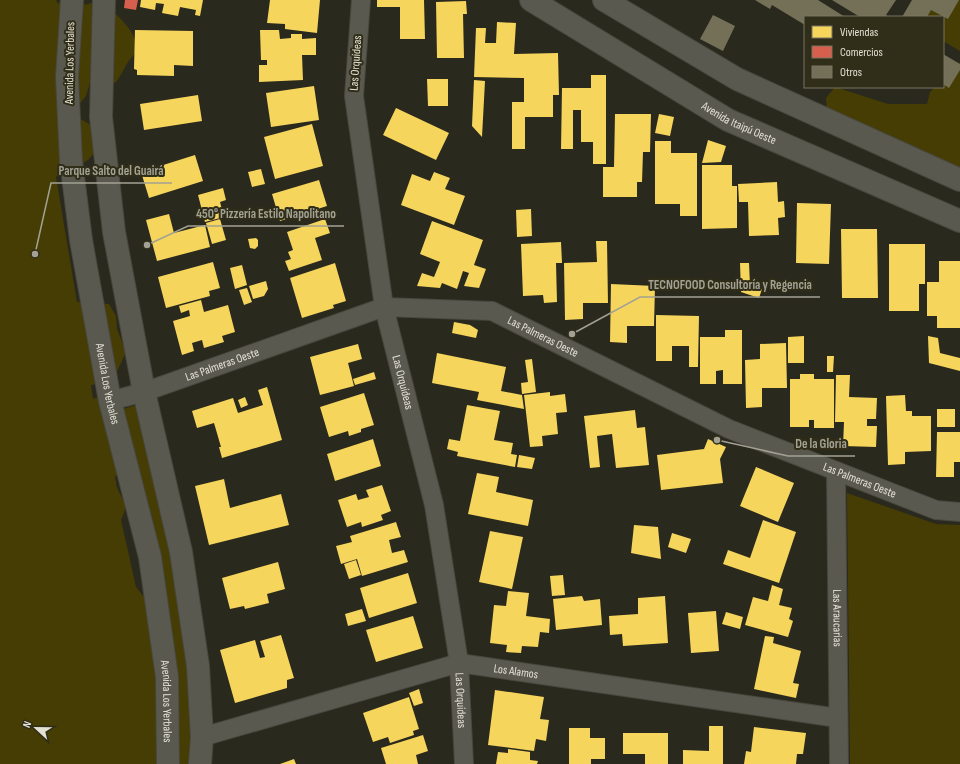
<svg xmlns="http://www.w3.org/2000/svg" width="960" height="764" font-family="'Sofia Sans Condensed',sans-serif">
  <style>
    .green { fill: #463d04 }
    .homes { fill: #f6d55c }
    .shops { fill: #d6604d }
    .building { fill: #747058 }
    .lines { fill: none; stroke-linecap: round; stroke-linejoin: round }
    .street-casing { stroke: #48473d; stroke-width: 20 }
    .secondary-casing { stroke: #48473d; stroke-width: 24 }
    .street { stroke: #5a5950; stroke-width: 18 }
    .secondary { stroke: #5a5950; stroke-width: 22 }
    .labels { text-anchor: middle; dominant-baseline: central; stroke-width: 4; stroke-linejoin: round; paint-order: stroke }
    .street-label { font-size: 12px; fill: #e3e1d4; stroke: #302d18 }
    .leader { fill: none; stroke: #a2a194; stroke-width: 1.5 }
    .callout-dot { fill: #a2a194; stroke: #302d18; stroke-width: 1.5 }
    .callout-label { font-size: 13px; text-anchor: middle; font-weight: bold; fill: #a2a194; stroke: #302d18; stroke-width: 4; stroke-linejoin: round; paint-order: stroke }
  </style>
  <rect width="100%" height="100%" fill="#2a291e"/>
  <!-- green -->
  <path class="green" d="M0 0H56L58 4 61 0H83L85 5 101 0C112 11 142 34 135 52 134 56 130 59 128 62 123 70 121 76 115 83L103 81 93 72 86 96 78 106 81 119 92 126 95 152C86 164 78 167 63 168L56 177 77 302 109 304 116 316 117 329 126 352C116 373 116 382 91 385L93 399 101 395 114 397 123 409 140 404 147 430 182 594 189 665 195 764H174C174 676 165 587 145 501 141 485 138 467 132 451L127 455 124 468 115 477C116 481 116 486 118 490 124 503 129 504 121 520L136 587 144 597 150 622 156 634 157 646 155 659 166 682 163 695 167 701V714L173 739 163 764H0Z
    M945 0H960V51L943 41V17H925L932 2Z
    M960 62V180L827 111 826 98 835 87 888 104H927L930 92 935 87H943V81L952 78Z
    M847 493 936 524 960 525V764H850Z"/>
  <!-- homes -->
  <path class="homes" d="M141 0H203L200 16 195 15 196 10 180 7 178 16 162 13 164 4 156 3 155 10 140 7Z
    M270 0H320L317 33 285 29V24L267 23Z
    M377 0H424L425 39H400V7H377Z
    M466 1 467 14H463L464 58H437L436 2Z
    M497 22 516 23 514 54 558 53 559 95H553V117H525V149H512V102H524V78L474 77 476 28H486L485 43H496Z
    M135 30 193 31V66L174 65V76L137 75V70L134 69Z
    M260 30H279L280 39 291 38V34H302V39L316 38V55H302L303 80 259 82V65H267V60H261Z
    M591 75H606V164H593V142H581V110H573V149H561L562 88H591Z
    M427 79H448V106H428Z
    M474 80 485 81 482 137 472 126Z
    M314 86 319 120 271 127 266 93Z
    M198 95 202 121 144 130 140 104Z
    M396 108 449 133 436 160 383 135Z
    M615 114H651L650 152H643L642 182H637V197H603V167H614Z
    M659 114 674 117 670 136 655 133Z
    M312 124 323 166 275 179 264 137Z
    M708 140 726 146 721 162 702 163Z
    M655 141H671V153H697V216H680V204H655Z
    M195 155 203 181 149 198 141 172Z
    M702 165H732V186H737V228L702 229Z
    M261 169 265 184 252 187 248 172Z
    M434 172 450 178 445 189 465 196 454 225 401 205 412 174 430 181Z
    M319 180 327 206 280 221 272 194Z
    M777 182 778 202 784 201 785 217 778 218 779 235 749 236 748 202H739L738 184Z
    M223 188 226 200 220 202 224 217 205 222 198 195Z
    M797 203 831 204 829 264 796 263Z
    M531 209 532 236 517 237 516 210Z
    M169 214 174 233 205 225 210 247 157 261 146 220Z
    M220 219 226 240 212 244 206 223Z
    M325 219 330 233 315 238 322 260 289 271 285 261 291 259 288 252 293 250 287 232Z
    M432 221 483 240 474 265 486 269 479 288 464 286 469 273 463 271 457 289 442 283 440 288 417 286 422 273 434 277 440 262 420 254Z
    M841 229H877L878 298H842Z
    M256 238 258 240V246L255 249 250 248 248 239Z
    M596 241H607L608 303H583V319L565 320 564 263 597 262Z
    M561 242 562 263H556L557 302 544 303 543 295 523 296 521 244Z
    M889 244H925V284H919V311H889Z
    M939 261H960V328H937V316H927V282H939Z
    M213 262 220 288 209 291 210 296 166 308 158 277Z
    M335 263 346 301 333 305 334 308 302 318 290 278Z
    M740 263H749L750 285 762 289 759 298 741 292Z
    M242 265 247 285 235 289 230 268Z
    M266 281 268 289 264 296 253 299 249 286Z
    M611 284 655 286 654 326H627V343L610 342Z
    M247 288 252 302 244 305 239 290Z
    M201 300 204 312 228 305 235 332 222 336 224 342 204 348 202 340 192 343 194 351 182 355 173 321 190 316 189 310 181 313 179 306Z
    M656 315 699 316 698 367H689V346H672V361H656Z
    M454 322 470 325 478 330 476 338 452 333Z
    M725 330H742V384H723V370L716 371V384H700V337H725Z
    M804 336V363H788V337Z
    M928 336 938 338 940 353 960 358V371L929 363Z
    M786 343 787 388H762V407L746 408 745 360 760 359V344Z
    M358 344 362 359 348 363 354 386 320 395 310 357Z
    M437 353 506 367 501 391 522 395 524 409 477 400 479 392 432 383Z
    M827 356H834L833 372H827Z
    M532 359 536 392 522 394 521 383 528 382 525 360Z
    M374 372 376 379 355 385 353 379Z
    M800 374H814V379H834V428H814V420H809V427H790V379H800Z
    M836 375H850L849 397 877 398 876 419H867V426H877L876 447 843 446 844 422H835Z
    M267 387 282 440 222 458 219 447H221L214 423 197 428 192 411 233 398 238 413 263 405 258 390Z
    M550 392V396L565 394 567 412 556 413 558 434 542 436 543 446 530 447 524 395Z
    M364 393 374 425 361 429V432L349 436 348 431 329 437 320 407Z
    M905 395 906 411H912V416H931V451L905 452V464L888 465 886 396Z
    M245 397 248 405 241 408 238 400Z
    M467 405 500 411 494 440 513 443 511 454 517 455 515 467 457 456 458 452 447 449 449 439 460 441Z
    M937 409H955V427H937Z
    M635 410 637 428 645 427 649 465 616 468 612 434 597 436 600 467 590 468 584 416Z
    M937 432H960V462H954V477H936Z
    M373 439 381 466 335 481 327 454Z
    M708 439 726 447 720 459 723 483 661 490 657 455 704 449Z
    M519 455 535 458 532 469 517 467Z
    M756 467 794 483 778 522 740 506Z
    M477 473 499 477 496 492 533 500 528 526 468 514Z
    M224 479 230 508 281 494 289 525 209 545 195 486Z
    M382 485 391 511 381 515 383 520 362 527 361 522 347 527 338 500 356 494 358 500 369 497 366 490Z
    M763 520 796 532 779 583 723 564 728 550 750 558Z
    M396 522 401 537 389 540 392 553 404 550 408 562 362 576 357 559 341 564 336 546 352 542 350 536Z
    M634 525 658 527 661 559 631 553Z
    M490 531 523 537 512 589 479 582Z
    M672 533 691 539 686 553 668 547Z
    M356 560 361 575 349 579 344 564Z
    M278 562 285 589 267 594 269 603 245 609 244 606 230 609 222 578Z
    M408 573 417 603 369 618 360 588Z
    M563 575 565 595 552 596 550 576Z
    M772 585 783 589 779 605 792 608 789 619 793 621 788 637 745 625 753 597 768 601Z
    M508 591 529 593 526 616 550 619 549 633 540 632 538 647 522 646 521 653 506 652 507 645 490 643 494 605 506 606Z
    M582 596 584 601 600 599 602 625 556 630 553 599Z
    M665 596 668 643 623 646 622 634 610 635 609 616 638 614V598Z
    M362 609 366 621 348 626 345 614Z
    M716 611 719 651 691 653 688 613Z
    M726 612 743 617 740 629 722 624Z
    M413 616 423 648 376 662 366 630Z
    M281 635 294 678 287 680V688L235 703 220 650 255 640 260 658 265 657 260 641Z
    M765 636 774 637 773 643 801 651 793 683 799 684 796 698 754 689Z
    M419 689 423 703 414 706 409 693Z
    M495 690 544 697 540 719 549 720 546 741 536 739 534 751 488 745Z
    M409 697 419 729 413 731 414 735 390 743 388 737 373 742 363 713Z
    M709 726H723V764H683V750L709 751Z
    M754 727 806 733 803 754H797L796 764H744L746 751 751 752Z
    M569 728H590V738H605V759H591V764H569Z
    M623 733H668V764H645V754H623Z
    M423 735 428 751 416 755 418 764H386L381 748Z
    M508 749 530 752V760L538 761 537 764H496L498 752 508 753Z
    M294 759 296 764H280Z"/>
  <!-- shops -->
  <path class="shops" d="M125 0H138L136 10 124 8Z"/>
  <!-- building -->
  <path class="building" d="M755 0H818L845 17H805V25L772 5 770 9Z
    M832 0H896L886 15 889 17H860Z
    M912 0H959L948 19 931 10 927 17H902Z
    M713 15 735 26 723 51 700 39Z
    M943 54 960 64V70L949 88 943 84Z"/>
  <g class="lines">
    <defs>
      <g id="street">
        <path id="s1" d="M361 0 354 96 384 307 434 505 459 663 464 764"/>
        <path id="s2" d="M110 401 144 392 384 307 492 311 729 429 936 510 960 512"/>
        <path id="s3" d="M836 471 839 764"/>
        <path id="s4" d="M202 737 459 663 838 718"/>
      </g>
      <g id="secondary">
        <path id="s5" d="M72 0 67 77 71 161 81 240 110 401 150 557 167 677 168 764"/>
        <path d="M104 0 101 117 114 232 144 392 181 552 198 666 202 737 200 764"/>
        <path id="s6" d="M531 0 728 120 960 221"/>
        <path d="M604 0 737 79 960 180"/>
      </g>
    </defs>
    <!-- street casing -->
    <use href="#street" class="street-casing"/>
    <!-- secondary casing -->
    <use href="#secondary" class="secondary-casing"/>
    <!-- street -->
    <use href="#street" class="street"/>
    <!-- secondary -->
    <use href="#secondary" class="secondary"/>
  </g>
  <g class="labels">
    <!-- street labels -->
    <g class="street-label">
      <text transform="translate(70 63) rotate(-89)">Avenida Los Yerbales</text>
      <text transform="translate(356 63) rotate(-86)">Las Orquídeas</text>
      <text stroke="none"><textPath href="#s6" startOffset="242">Avenida Itaipú Oeste</textPath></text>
      <text stroke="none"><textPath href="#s2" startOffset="455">Las Palmeras Oeste</textPath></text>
      <text stroke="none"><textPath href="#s2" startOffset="118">Las Palmeras Oeste</textPath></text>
      <text stroke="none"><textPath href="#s5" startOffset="387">Avenida Los Yerbales</textPath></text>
      <text stroke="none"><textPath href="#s1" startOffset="387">Las Orquídeas</textPath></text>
      <text stroke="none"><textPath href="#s2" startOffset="803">Las Palmeras Oeste</textPath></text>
      <text stroke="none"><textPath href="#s3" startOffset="147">Las Araucarias</textPath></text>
      <text stroke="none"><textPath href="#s4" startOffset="325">Los Alamos</textPath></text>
      <text stroke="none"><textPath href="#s5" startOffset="711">Avenida Los Yerbales</textPath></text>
      <text stroke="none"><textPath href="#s1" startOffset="711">Las Orquídeas</textPath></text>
    </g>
  </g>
  <!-- callouts -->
  <path class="leader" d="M35 254L51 183H172M147 245L188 226H344M572 334L640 297H820M717 440L788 456H855"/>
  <g class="callout-dot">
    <circle cx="35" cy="254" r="4"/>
    <circle cx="147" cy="245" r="4"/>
    <circle cx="572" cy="334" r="4"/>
    <circle cx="717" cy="440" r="4"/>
  </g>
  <g class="callout-label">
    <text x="111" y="175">Parque Salto del Guairá</text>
    <text x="266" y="218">450° Pizzería Estilo Napolitano</text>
    <text x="730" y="289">TECNOFOOD Consultoría y Regencia</text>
    <text x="821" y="448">De la Gloria</text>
  </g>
  <!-- legend -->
  <rect x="804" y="16" width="140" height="72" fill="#302d18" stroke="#787563"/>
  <rect x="812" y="26" width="20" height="12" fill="#f6d55c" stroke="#787563"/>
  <text x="840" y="36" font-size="12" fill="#e3e1d4">Viviendas</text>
  <rect x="812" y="46" width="20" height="12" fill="#d6604d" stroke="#787563"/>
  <text x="840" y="56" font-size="12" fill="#e3e1d4">Comercios</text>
  <rect x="812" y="66" width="20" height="12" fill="#747058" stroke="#787563"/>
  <text x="840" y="76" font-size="12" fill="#e3e1d4">Otros</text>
  <!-- north arrow -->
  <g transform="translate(36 728) rotate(292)" stroke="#302d18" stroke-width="3" paint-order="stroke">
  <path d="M0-3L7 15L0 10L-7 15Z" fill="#e3e1d4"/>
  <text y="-6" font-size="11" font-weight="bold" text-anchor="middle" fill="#e3e1d4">N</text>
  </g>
</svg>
